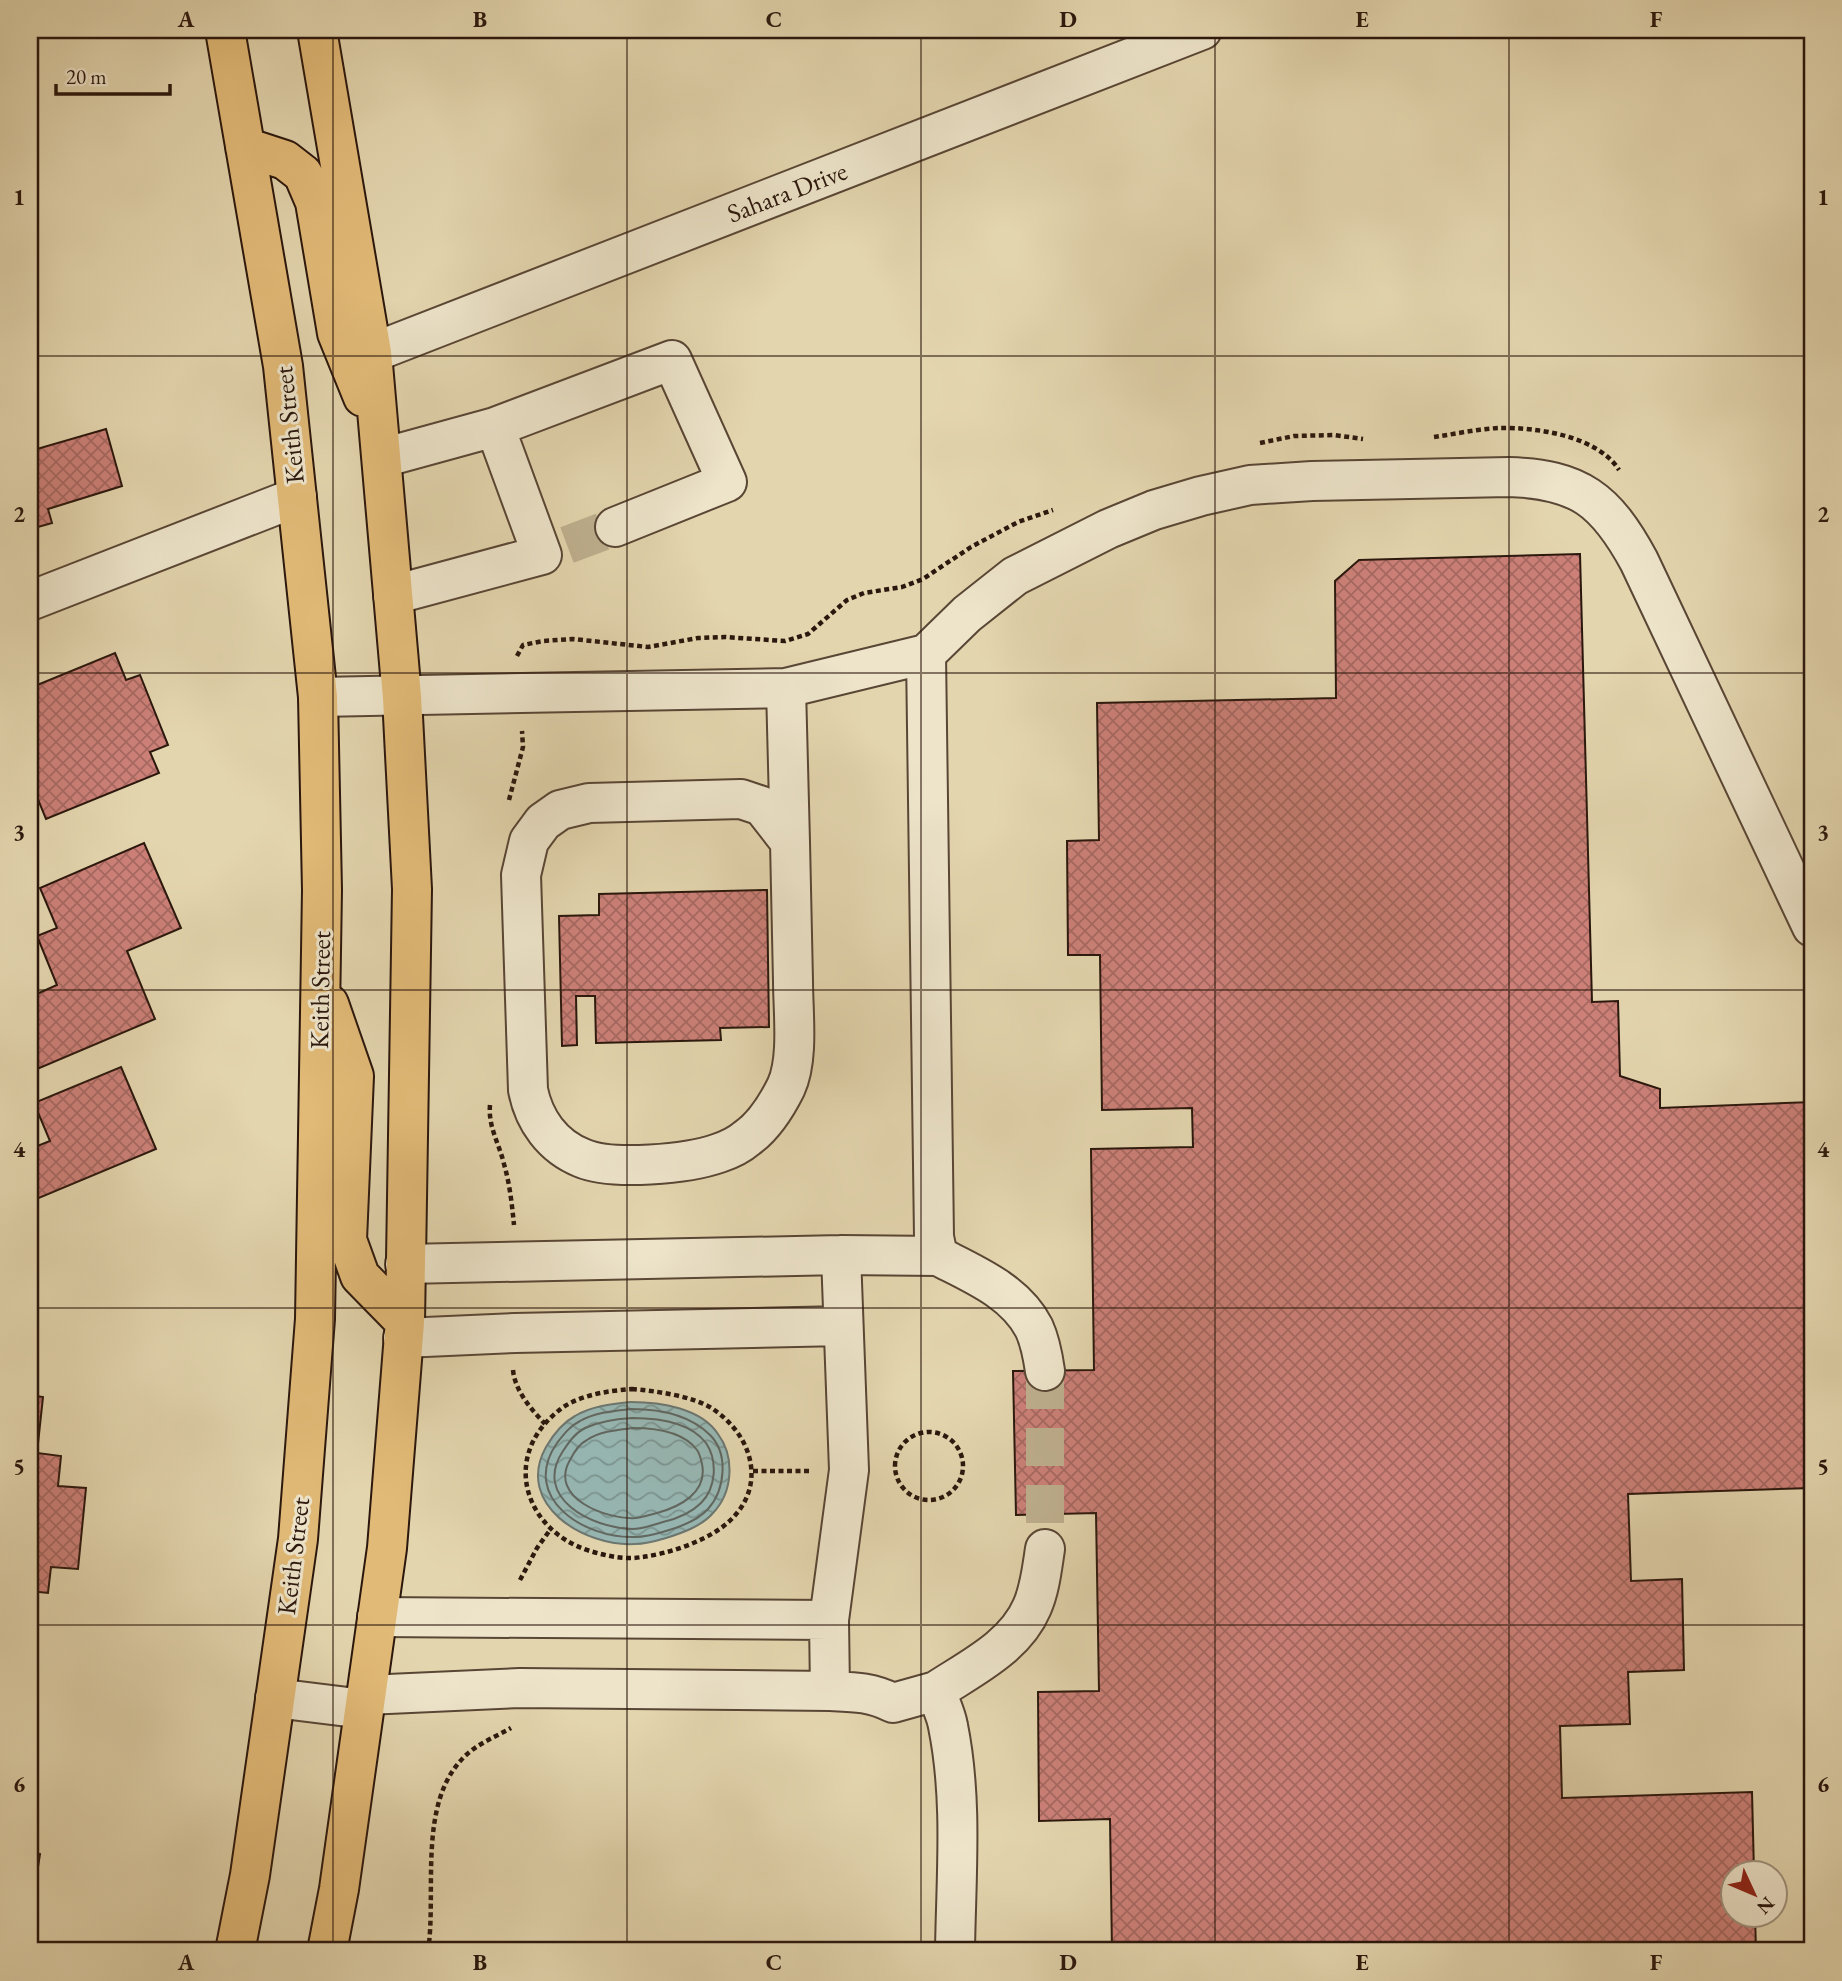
<svg xmlns="http://www.w3.org/2000/svg" width="1842" height="1981" font-family="'EB Garamond',serif">
  <style>
    .water { fill: url(#water-waves); stroke: #6c7771; stroke-width: 2 }
    .lines { fill: none; stroke-linecap: round; stroke-linejoin: round }
    .shore { stroke: #616760; stroke-width: 2 }
    .building { fill: url(#building-cross-hatch); stroke: #2b170d; stroke-width: 2 }
    .minor-tunnel { stroke: #beaf8e; stroke-width: 38; stroke-dasharray: 38 19; stroke-linecap: butt }
    .minor-casing { stroke: #594635; stroke-width: 42 }
    .major-casing { stroke: #2b170d; stroke-width: 42 }
    .path { stroke: #2b170d; stroke-width: 4.5; stroke-dasharray: 5 3.5; stroke-linecap: butt }
    .minor { stroke: #ede4ca; stroke-width: 38 }
    .major { stroke: #e2ba77; stroke-width: 38 }
    .grid { fill: none; stroke: #2b170d; stroke-width: 2; stroke-opacity: 0.55 }
    .labels { text-anchor: middle; dominant-baseline: central; stroke-width: 6; stroke-linejoin: round; paint-order: stroke }
    .street-label { font-size: 26px; fill: #2b170d; stroke: #ede4ca }
    .neatline { fill: none; stroke: #2b170d; stroke-width: 2.5 }
    .grid-label { font-size: 23px; text-anchor: middle; font-weight: bold; fill: #2b170d }
  </style>
  <defs>
    <pattern id="water-waves" width="16" height="10" patternUnits="userSpaceOnUse" patternTransform="scale(1.75)"><rect width="16" height="10" fill="#97b7b3"/><path d="M0 5q4-4 8 0t8 0" fill="none" stroke="#7b9490"/></pattern>
    <pattern id="building-cross-hatch" width="8" height="8" patternUnits="userSpaceOnUse" patternTransform="scale(1.75)"><rect width="8" height="8" fill="#cc8078"/><path d="M0 0l8 8M0 8l8-8" fill="none" stroke="#a66861"/></pattern>
  </defs>
  <rect width="100%" height="100%" fill="#e3d5ae"/>
  <filter id="stains"><feTurbulence type="fractalNoise" baseFrequency=".00286" numOctaves="4"/><feColorMatrix values="0 0 0 0 .2 0 0 0 0 .09 0 0 0 0 .02 0 0 0 .5 -.17"/></filter>
  <radialGradient id="worn" r=".72"><stop offset=".6" stop-color="#630" stop-opacity="0"/><stop offset="1" stop-color="#630" stop-opacity=".3"/></radialGradient>
  <!-- water -->
  <path class="water" d="M631 1402C660 1402 701 1408 718 1434 735 1457 733 1492 713 1513 702 1526 682 1533 666 1538 656 1541 646 1544 635 1544 585 1547 514 1505 546 1447 553 1435 562 1423 575 1416 592 1406 612 1404 631 1402Z"/>
  <g class="lines">
    <!-- shore -->
    <path class="shore" d="M631 1409C660 1409 689 1414 710 1435 729 1454 725 1490 708 1509 698 1520 680 1527 666 1531 656 1534 646 1537 635 1537 585 1539 519 1498 557 1443 564 1434 570 1426 580 1421 596 1412 614 1411 631 1409Z
      M632 1418C656 1418 690 1422 706 1443 718 1461 716 1488 701 1503 691 1513 676 1519 663 1522 653 1525 643 1529 632 1529 592 1528 532 1498 563 1451 569 1442 575 1433 585 1428 600 1421 616 1419 632 1418Z
      M633 1428C654 1428 683 1431 697 1450 700 1454 701 1460 702 1464 708 1493 679 1507 657 1513 650 1515 643 1517 636 1518 607 1520 548 1498 570 1460 574 1452 579 1444 587 1440 600 1431 617 1430 633 1428Z"/>
  </g>
  <!-- building -->
  <path class="building" d="M106 429 122 486 48 509 52 523 31 529 30 451Z
    M1580 554 1592 1002 1618 1001 1620 1076 1660 1089V1108L1812 1102V1488L1628 1494 1631 1581 1682 1579 1684 1670 1628 1672 1630 1724 1560 1726 1562 1798 1752 1792 1754 1872H1734V1914H1755L1756 1951H1112L1110 1819 1039 1821 1038 1692 1099 1691 1096 1513 1016 1515 1013 1371 1094 1370 1091 1149 1193 1147 1192 1108 1102 1110 1100 955H1068L1067 841 1099 840 1097 703 1336 698 1335 581 1359 560Z
    M115 653 126 680 140 675 168 745 150 752 159 773 46 819 30 780V688Z
    M144 843 181 928 127 951 155 1019 30 1072V997L57 985 37 936 57 928 40 888Z
    M767 890 769 1027 720 1028 721 1040 596 1043 595 996H576L577 1045 562 1046 559 916 599 915V894Z
    M121 1067 156 1149 34 1200 30 1190V1149L50 1141 34 1103Z
    M30 1395 43 1397 37 1453 61 1456 58 1486 86 1488 78 1569 51 1567 48 1593 30 1591Z
    M30 1852 40 1854 30 1919Z"/>
  <g class="lines">
    <!-- minor-tunnel -->
    <path class="minor-tunnel" d="M567 545 615 527
      M1045 1371V1549"/>
    <defs>
      <path id="minor" d="M372 353 1202 30
        M495 427 672 360 727 482 615 527
        M382 458 495 427 542 555 393 595
        M30 601 297 497
        M786 688 926 654 967 614 1015 576 1108 529 1154 510 1201 496 1250 485 1312 481 1509 477C1579 479 1606 500 1639 561L1812 927
        M318 697 786 688 790 842 762 806 741 799 589 803 560 810 543 822 529 841 521 875 528 1090C534 1120 552 1146 582 1158 612 1171 688 1164 719 1153 728 1150 740 1144 747 1138 764 1126 777 1105 786 1087 799 1059 793 1012 793 981 792 935 791 889 790 842
        M938 1256C973 1274 1015 1291 1034 1328 1040 1341 1043 1357 1045 1371
        M405 1264 841 1255 938 1256 934 1237 926 654
        M403 1338 515 1333 843 1326
        M377 1617 829 1620
        M830 1691 829 1620 849 1470 841 1255
        M936 1691C971 1668 1015 1647 1032 1607 1040 1589 1042 1568 1045 1549
        M366 1695 520 1688 830 1691C855 1692 871 1692 893 1703L936 1691C940 1703 946 1714 948 1726 963 1800 956 1877 955 1951
        M275 1698 364 1709"/>
      <path id="major" d="M225 30 283 366 318 697 322 890 315 1319 298 1539 250 1875 235 1951
        M317 30 372 353 402 697 412 889 405 1322 387 1548 339 1889 327 1951
        M245 147 285 160 303 174 315 202 337 333 363 397
        M329 1004 354 1076 347 1240 360 1276 405 1322"/>
    </defs>
    <!-- minor casing -->
    <use href="#minor" class="minor-casing"/>
    <!-- major casing -->
    <use href="#major" class="major-casing"/>
    <!-- path -->
    <path class="path" d="M1434 437C1455 434 1477 429 1499 428 1536 427 1598 436 1619 470
      M1260 443 1294 436 1334 435 1363 439
      M517 656 523 645 543 641 573 639 648 647 698 638 725 637 785 641 808 634 847 600 864 593 902 587 923 579 971 547 1018 522 1053 510
      M509 800 523 747 522 731
      M490 1105C488 1127 499 1143 504 1164 510 1185 512 1205 514 1225
      M513 1370C515 1391 531 1409 545 1424
      M632 1389C656 1391 693 1396 713 1409 757 1439 768 1494 721 1528 700 1543 667 1554 642 1557 625 1560 607 1556 590 1551 525 1531 501 1458 557 1412 576 1395 607 1391 632 1389Z
      M895 1466a34 34 0 1 1 68 0a34 34 0 1 1-68 0Z
      M753 1471H811
      M520 1580 537 1548 550 1530
      M428 1951C437 1891 417 1804 464 1757 477 1744 495 1737 511 1728"/>
    <!-- minor -->
    <use href="#minor" class="minor"/>
    <!-- major -->
    <use href="#major" class="major"/>
  </g>
  <!-- grid -->
  <path class="grid" d="M333 30V1951M627 30V1951M921 30V1951M1215 30V1951M1509 30V1951M30 356H1812M30 673H1812M30 990H1812M30 1308H1812M30 1625H1812"/>
  <g class="labels">
    <!-- street labels -->
    <g class="street-label">
      <text transform="translate(787 192) rotate(-21)">Sahara Drive</text>
      <text transform="translate(289 425) rotate(-96)">Keith Street</text>
      <text transform="translate(320 990) rotate(-89)">Keith Street</text>
      <text transform="translate(293 1556) rotate(-83)">Keith Street</text>
    </g>
  </g>
  <!-- margin -->
  <rect width="1842" height="1981" fill="none" stroke="#e3d5ae" stroke-width="77"/>
  <!-- north arrow -->
  <g transform="translate(1754 1894) rotate(134)"><circle r="33" fill="#ede4ca" stroke="#9f927e" stroke-width="2"/>
  <path d="M0-5L12 26L0 18L-12 26Z" fill="#8f2418"/>
  <text y="-10" font-size="19" font-weight="bold" text-anchor="middle" fill="#2b170d">N</text>
  </g>
  <!-- scale -->
  <path d="M56 84v10h114v-10" fill="none" stroke="#2b170d" stroke-width="3.5"/>
  <text x="66" y="84" font-size="21" fill="#2b170d" stroke="#ede4ca" stroke-width="5" paint-order="stroke">20 m</text>
  <rect x="38" y="38" width="1766" height="1904" class="neatline"/>
  <g class="grid-label">
    <text x="186" y="27">A</text>
    <text x="480" y="27">B</text>
    <text x="774" y="27">C</text>
    <text x="1068" y="27">D</text>
    <text x="1362" y="27">E</text>
    <text x="1656" y="27">F</text>
    <text x="19" y="205">1</text>
    <text x="1823" y="205">1</text>
    <text x="19" y="522">2</text>
    <text x="1823" y="522">2</text>
    <text x="19" y="840">3</text>
    <text x="1823" y="840">3</text>
    <text x="19" y="1157">4</text>
    <text x="1823" y="1157">4</text>
    <text x="19" y="1474">5</text>
    <text x="1823" y="1474">5</text>
    <text x="19" y="1792">6</text>
    <text x="1823" y="1792">6</text>
    <text x="186" y="1970">A</text>
    <text x="480" y="1970">B</text>
    <text x="774" y="1970">C</text>
    <text x="1068" y="1970">D</text>
    <text x="1362" y="1970">E</text>
    <text x="1656" y="1970">F</text>
  </g>
  <rect width="100%" height="100%" filter="url(#stains)"/>
  <rect width="100%" height="100%" fill="url(#worn)"/>
</svg>
